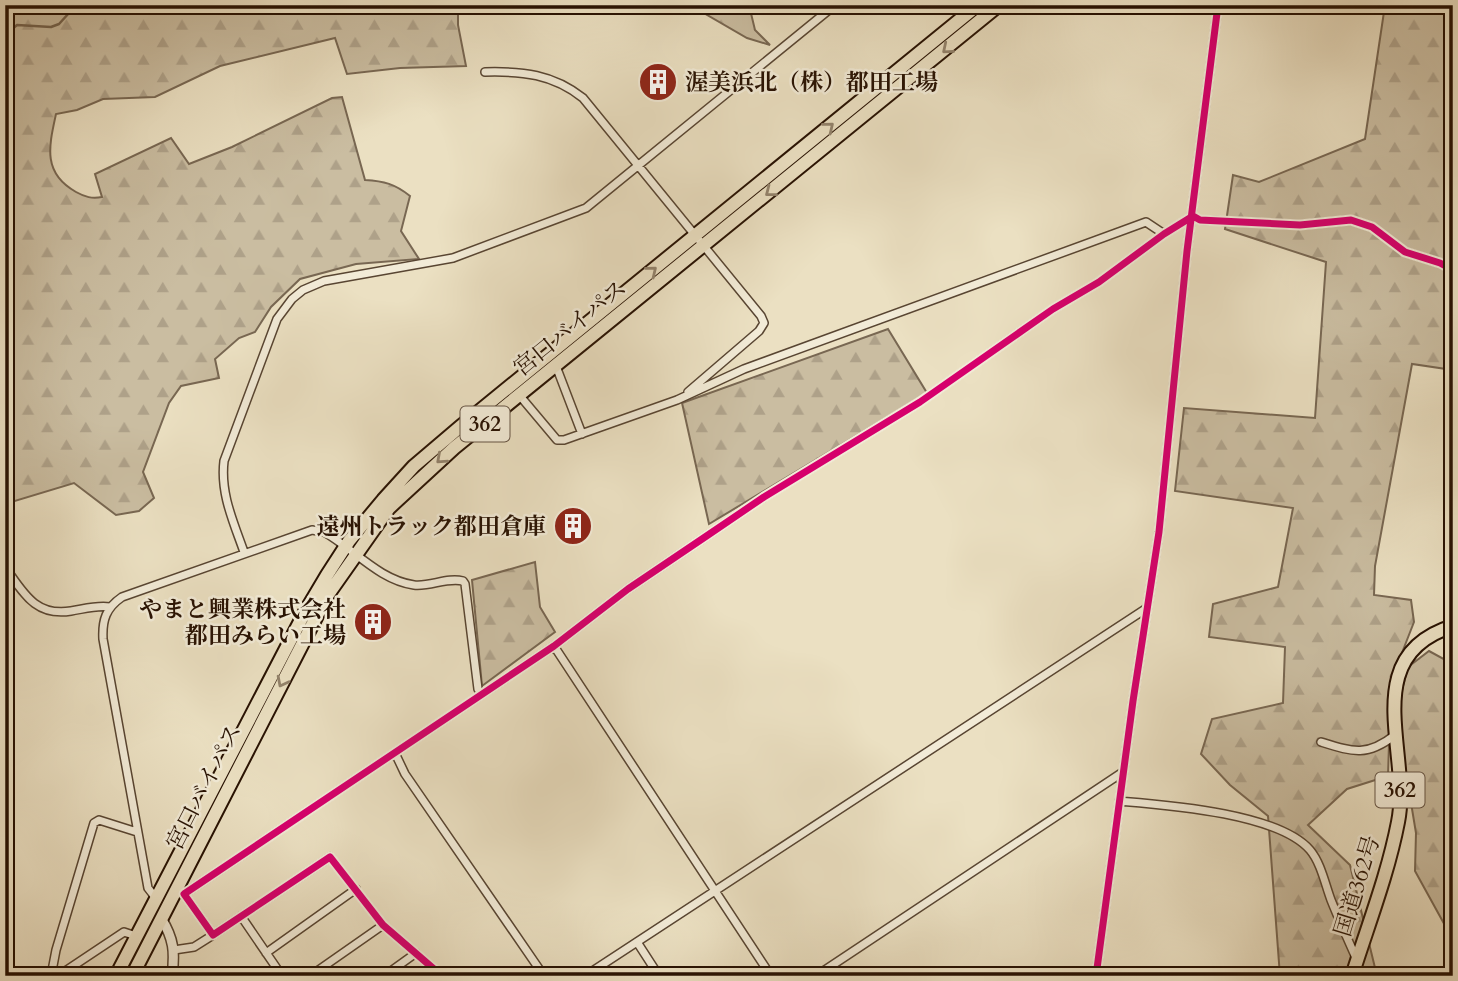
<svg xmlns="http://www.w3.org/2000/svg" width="1458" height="981" font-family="Cardo,'Noto Serif JP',serif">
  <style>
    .forest { fill: url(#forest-firs); stroke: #786752; stroke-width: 2 }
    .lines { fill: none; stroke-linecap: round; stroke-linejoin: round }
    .stream { stroke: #74634e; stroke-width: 2.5 }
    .minor-casing { stroke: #584532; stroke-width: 10 }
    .tertiary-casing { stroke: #584532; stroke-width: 12 }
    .trunk-casing { stroke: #271102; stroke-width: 16 }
    .minor { stroke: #f2ebd7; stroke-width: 7 }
    .tertiary { stroke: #f2ebd7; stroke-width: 9 }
    .trunk { stroke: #ebe0c2; stroke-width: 12 }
    .cycleway-casing { stroke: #f2ebd7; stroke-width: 11 }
    .cycleway { stroke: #d6006c; stroke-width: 7 }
    .oneway { stroke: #93836c }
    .labels { text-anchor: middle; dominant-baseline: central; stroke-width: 5; stroke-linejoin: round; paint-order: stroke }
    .shield { fill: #f2ebd7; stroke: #645242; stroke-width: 2 }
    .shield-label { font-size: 21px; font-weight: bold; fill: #271102 }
    .poi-label { font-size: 23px; font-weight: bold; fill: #271102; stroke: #f2ebd7; text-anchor: end }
    .street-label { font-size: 23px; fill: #271102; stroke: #f2ebd7 }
  </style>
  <defs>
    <pattern id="forest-firs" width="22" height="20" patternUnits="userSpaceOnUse" patternTransform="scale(1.75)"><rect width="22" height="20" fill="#cabda1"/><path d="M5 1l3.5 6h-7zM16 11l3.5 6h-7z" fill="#aea189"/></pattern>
  </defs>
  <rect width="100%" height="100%" fill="#ebe0c2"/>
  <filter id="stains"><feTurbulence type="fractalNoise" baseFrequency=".00286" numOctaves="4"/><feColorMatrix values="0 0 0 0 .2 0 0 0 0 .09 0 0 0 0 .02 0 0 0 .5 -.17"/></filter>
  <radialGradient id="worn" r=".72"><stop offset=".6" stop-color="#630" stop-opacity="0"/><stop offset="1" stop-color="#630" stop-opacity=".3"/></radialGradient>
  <!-- forest -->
  <path class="forest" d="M5 5H458V25L466 66 400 68 347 74 335 38 220 66 155 97 103 99 77 110 56 114C49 146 42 173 76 192 85 197 92 199 102 197L95 174 171 138 189 164 232 147 332 98 342 97 365 180C384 181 395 184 410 196L401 231 419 259 356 264 300 279 271 307 255 332 239 338 215 359 219 378 181 386 169 403 143 472 154 498 139 511 116 515 74 483 5 504Z
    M690 5H749L755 30 770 45 747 38Z
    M1385 5H1453V370L1412 364 1375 566 1374 595 1411 600 1414 622 1391 681 1388 776 1347 789 1308 825 1350 865 1377 976H1280L1268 816 1230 785 1201 754 1212 719 1283 703 1285 647 1209 637 1213 604 1278 587 1293 508 1175 491 1184 408 1315 418 1326 262 1225 229 1233 175 1259 182 1365 139Z
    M888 329 927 393 709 524 682 403Z
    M535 562 540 607 555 632 482 686 472 580Z
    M1429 651 1453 664V940L1415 871 1416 833 1401 742 1400 698 1408 667Z"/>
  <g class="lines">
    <!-- stream -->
    <path class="stream" d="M5 35 17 25 51 27 59 24 69 13 102 5"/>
    <defs>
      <path id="minor" d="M485 72C522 71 553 74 583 98L761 316 764 323 759 331 688 392
        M556 366 582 434
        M520 396 557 440H564L677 400 744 369 1146 222 1164 234
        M244 552C234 523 220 494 224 461L277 319 292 299 303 290 324 281 453 258 586 208 835 5
        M5 567C23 592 35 617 71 611 84 609 96 605 110 607
        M554 646 771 976
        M1321 742C1353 752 1367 757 1395 735
        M395 753 405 774 544 976
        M1119 801C1167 805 1278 813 1310 850 1321 863 1325 884 1331 900 1339 920 1348 940 1357 960
        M155 897 148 888 103 639C102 620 106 608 122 597L312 530 324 532C354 549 379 580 414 585 430 587 447 577 463 581L465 584 478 689 481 694
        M241 916 282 976
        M637 942 659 976
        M174 950 194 947 213 935
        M266 953 356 889
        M51 976 56 950 94 823 99 820 137 832
        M58 976 124 932 136 936
        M310 976 383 925
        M384 976 416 953
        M442 976 383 925 330 857 213 935 184 894 554 646 628 589 708 535 764 497 920 402 1053 309 1099 282 1164 234 1193 216 1200 220 1300 225 1351 220 1372 227 1405 252 1440 263 1453 270
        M585 976 1147 608
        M816 976 1123 772
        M1096 976 1133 701 1159 532 1187 251 1218 5"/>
      <path id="tertiary" d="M161 918C174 939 175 952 172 976"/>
      <path id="trunk" d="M116 976 305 612 327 575 349 541 383 500 414 466 461 426 978 5
        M132 976 327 596 389 508 454 448 999 5
        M1352 976C1368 925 1388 874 1398 822 1412 754 1356 656 1453 626"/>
    </defs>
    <!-- minor casing -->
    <use href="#minor" class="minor-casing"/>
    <!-- tertiary casing -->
    <use href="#tertiary" class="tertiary-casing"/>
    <!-- trunk casing -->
    <use href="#trunk" class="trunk-casing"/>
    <!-- minor -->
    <use href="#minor" class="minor"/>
    <!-- tertiary -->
    <use href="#tertiary" class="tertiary"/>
    <!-- trunk -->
    <use href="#trunk" class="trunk"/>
    <defs>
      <path id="cycleway" d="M442 976 383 925 330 857 213 935 184 894 554 646 628 589 708 535 764 497 920 402 1053 309 1099 282 1164 234 1193 216 1200 220 1300 225 1351 220 1372 227 1405 252 1440 263 1453 270
        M1096 976 1133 701 1159 532 1187 251 1218 5"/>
    </defs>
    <!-- cycleway casing -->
    <use href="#cycleway" class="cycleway-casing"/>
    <!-- cycleway -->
    <use href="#cycleway" class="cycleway"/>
  </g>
  <!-- one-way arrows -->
  <defs><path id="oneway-chevron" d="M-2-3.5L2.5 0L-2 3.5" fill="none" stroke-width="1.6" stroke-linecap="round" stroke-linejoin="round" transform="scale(1.75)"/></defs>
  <g class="oneway">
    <use href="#oneway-chevron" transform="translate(947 49) rotate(140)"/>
    <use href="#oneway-chevron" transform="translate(829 127) rotate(-39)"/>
    <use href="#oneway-chevron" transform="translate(770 192) rotate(142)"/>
    <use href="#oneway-chevron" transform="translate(652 271) rotate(-39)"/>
    <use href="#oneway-chevron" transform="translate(441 459) rotate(138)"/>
    <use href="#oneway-chevron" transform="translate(282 682) rotate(117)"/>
  </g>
  <!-- icons -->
  <defs>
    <symbol id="building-disc" viewBox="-11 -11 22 22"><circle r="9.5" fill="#8f2418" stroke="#f2ebd7"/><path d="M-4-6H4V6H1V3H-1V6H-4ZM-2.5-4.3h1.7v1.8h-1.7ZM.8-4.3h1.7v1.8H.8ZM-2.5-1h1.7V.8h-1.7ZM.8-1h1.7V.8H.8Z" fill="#fff"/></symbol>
  </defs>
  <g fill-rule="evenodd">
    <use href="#building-disc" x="636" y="60" width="44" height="44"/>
    <use href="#building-disc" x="551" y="504" width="44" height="44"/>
    <use href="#building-disc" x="351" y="600" width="44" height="44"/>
  </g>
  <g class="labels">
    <!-- shield labels -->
    <g class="shield">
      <rect x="460.5" y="406.5" width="49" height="35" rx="5"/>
      <rect x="1375.5" y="772.5" width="49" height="35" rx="5"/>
    </g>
    <g class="shield-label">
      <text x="485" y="424">362</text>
      <text x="1400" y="790">362</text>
    </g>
    <!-- poi labels -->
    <g class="poi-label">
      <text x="685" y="82" text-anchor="start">渥美浜北（株）都田工場</text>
      <text x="546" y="526">遠州トラック都田倉庫</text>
      <text x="346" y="609">やまと興業株式会社<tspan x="346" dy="26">都田みらい工場</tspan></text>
    </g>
    <!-- street labels -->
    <g class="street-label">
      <text transform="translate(570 328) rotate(-39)">宮口バイパス</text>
      <text transform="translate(204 787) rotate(-63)">宮口バイパス</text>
      <text transform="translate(1357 886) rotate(-73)">国道362号</text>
    </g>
  </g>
  <!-- margin -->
  <rect width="1458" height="981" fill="none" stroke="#ebe0c2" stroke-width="28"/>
  <rect x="7" y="7" width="1444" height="967" fill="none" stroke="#271102" stroke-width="3.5"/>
  <rect x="14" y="14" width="1430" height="953" fill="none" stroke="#271102" stroke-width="2"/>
  <rect width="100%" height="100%" filter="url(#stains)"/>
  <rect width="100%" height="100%" fill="url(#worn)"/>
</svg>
